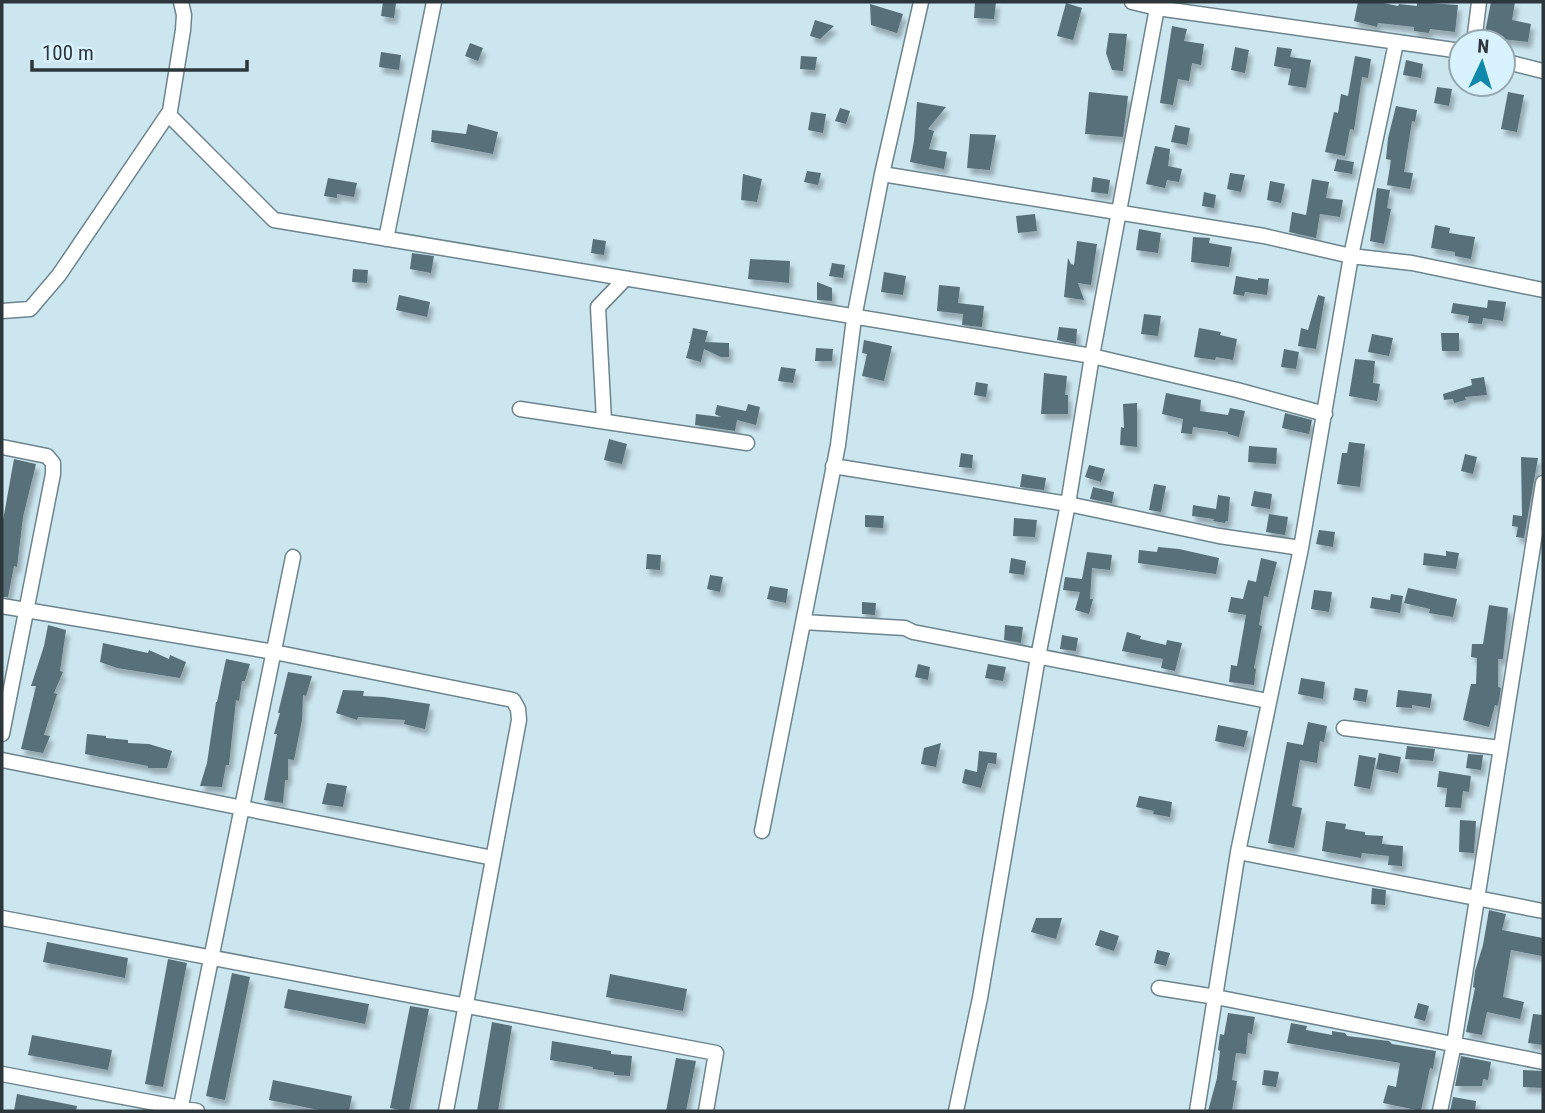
<svg xmlns="http://www.w3.org/2000/svg" width="1545" height="1113" font-family="'Roboto Condensed',sans-serif">
  <style>
    .building { fill: #597079; filter: url(#shadow) }
    .lines { fill: none; stroke-linecap: round; stroke-linejoin: round }
    .street-casing { stroke: #6c848e; stroke-width: 17 }
    .street { stroke: #fff; stroke-width: 14 }
  </style>
  <defs>
    <filter id="shadow"><feDropShadow dx="3.5" dy="6" stdDeviation="2" flood-color="#0004"/></filter>
  </defs>
  <rect width="100%" height="100%" fill="#cce6f0"/>
  <!-- building -->
  <path class="building" d="M383 2 396 3 394 18 381 16Z
    M975 2H996L994 19 974 18Z
    M1358 2H1379L1398 6 1399 4 1417 6V2L1458 5 1455 32 1430 29 1429 33 1414 31V27L1378 23 1377 27 1354 21Z
    M1491 2H1515L1512 20 1531 24 1528 42 1484 37Z
    M1066 3 1082 8 1073 40 1057 36Z
    M870 4 903 14 897 33 871 25Z
    M815 20 834 26 820 39 810 36Z
    M1172 26 1187 29 1184 41 1204 44 1201 65 1192 63 1189 81 1178 79 1173 105 1160 103Z
    M1109 33 1127 34 1123 71 1112 70 1106 53Z
    M470 43 483 48 478 61 465 56Z
    M1235 47 1249 50 1245 73 1231 70Z
    M1277 47 1292 49 1290 57 1311 60 1306 88 1288 85 1291 69 1274 66Z
    M381 52 401 55 399 70 379 67Z
    M801 56 817 57 815 70 800 69Z
    M1355 56 1371 59 1368 78 1362 77 1354 130 1350 129 1345 156 1325 152 1334 112 1338 113 1341 94 1348 96Z
    M1406 60 1423 64 1421 78 1403 75Z
    M1437 87 1452 89 1449 106 1434 103Z
    M1089 92 1128 96 1123 137 1085 134Z
    M1508 92 1524 95 1517 132 1501 129Z
    M917 102 946 107 928 129 934 131 929 149 947 152 944 169 910 162 914 141Z
    M1396 106 1417 110 1415 122 1412 121 1404 172 1413 173 1410 189 1387 185 1391 160 1386 159 1388 138Z
    M840 108 850 111 846 124 835 121Z
    M811 112 826 114 823 133 808 130Z
    M468 124 498 132 493 154 431 142 432 130 466 134Z
    M1175 125 1190 128 1187 145 1171 142Z
    M970 134 996 135 990 170 967 168Z
    M1155 146 1170 149 1168 166 1182 169 1179 182 1167 180 1165 188 1146 184Z
    M1337 159 1354 162 1352 174 1334 171Z
    M807 171 821 173 818 185 804 182Z
    M1230 173 1245 175 1241 192 1227 189Z
    M743 174 762 179 757 202 741 200Z
    M1093 177 1110 180 1108 194 1091 192Z
    M328 178 357 183 354 197 337 194V198L324 196Z
    M1312 179 1329 182 1326 198 1343 200 1340 217 1320 214 1316 238 1289 232 1292 212 1306 215Z
    M1270 181 1285 184 1281 203 1267 200Z
    M1377 188 1390 190 1387 208 1391 209 1384 244 1370 241Z
    M1204 192 1216 195 1214 208 1202 206Z
    M1035 214 1037 231 1018 233 1016 216Z
    M1435 225 1450 228 1449 233 1475 237 1471 259 1455 256V252L1431 248Z
    M1139 229 1161 233 1158 253 1136 250Z
    M1193 237 1210 238 1209 243 1232 247 1229 267 1191 262Z
    M593 239 606 241 604 255 591 253Z
    M1077 241 1097 244 1091 285 1078 283 1084 300 1064 297 1068 258 1071 264 1074 265Z
    M412 253 434 256 431 273 410 269Z
    M750 259 790 261 789 283 748 279Z
    M832 263 845 265 843 278 829 276Z
    M353 269 368 270 367 283 352 282Z
    M884 272 906 276 903 295 881 292Z
    M1236 276 1258 280V278L1269 279 1267 295 1245 292 1244 296 1233 294Z
    M817 282 832 288V301L817 300Z
    M939 285 960 287 958 303 984 306 982 327 962 325 963 314 937 311Z
    M399 295 430 302 427 317 396 310Z
    M1318 295 1325 297 1316 349 1298 346 1301 328 1308 330Z
    M1488 300 1506 302 1503 321 1483 318 1482 324 1468 323 1469 316 1451 313 1453 303 1487 308Z
    M1144 314 1161 316 1158 336 1141 334Z
    M1059 327 1077 329 1076 344 1057 340Z
    M693 328 708 331 705 342 729 343V357H721L704 349 701 362 686 358 690 343 688 342H690Z
    M1199 328 1221 332 1220 335 1237 339 1233 360 1216 357 1215 360 1194 357Z
    M1441 333H1459V351H1442Z
    M1372 334 1393 338 1389 356 1368 352Z
    M864 340 892 346 884 381 862 376 867 354 862 353Z
    M816 348 833 349 832 361H815Z
    M1284 349 1299 352 1296 369 1281 367Z
    M1355 359 1375 361 1373 383 1380 384 1377 401 1349 396Z
    M781 367 796 369 793 383 778 381Z
    M1044 373 1067 376 1065 395H1068V414H1041Z
    M1484 377 1487 395 1465 397 1466 400 1454 403 1453 399 1444 400 1443 394 1472 385 1471 379Z
    M976 382 988 384 986 397 974 395Z
    M1166 393 1201 400 1200 411 1228 415 1230 408 1245 411 1239 437 1228 434V432L1193 427 1192 434 1181 433 1183 419 1162 414Z
    M1137 403V447L1120 445 1121 427 1124 428 1123 404Z
    M748 404 760 407 756 425 737 420 735 431 695 425 696 414 721 417 715 414 717 405 746 411Z
    M1285 413 1312 420 1309 434 1282 428Z
    M609 439 627 444 622 464 604 460Z
    M1349 442 1365 444 1360 487 1337 484 1342 453H1347Z
    M1249 446 1277 448 1276 464 1248 462Z
    M961 453 973 455 972 468 959 467Z
    M1465 454 1477 457 1473 474 1461 471Z
    M1521 457 1538 458 1524 538 1516 537 1518 527 1512 526 1513 515 1522 516Z
    M14 459 36 464 23 517 17 567 14 566 8 597H2V526Z
    M1089 465 1105 469 1101 482 1085 477Z
    M1022 474 1046 478 1044 490 1020 487Z
    M1154 484 1166 486 1161 512 1149 510Z
    M1093 487 1114 492 1112 503 1090 499Z
    M1254 491 1272 494 1270 509 1251 506Z
    M1218 495 1230 497 1228 521H1226L1225 523 1213 521 1214 519 1192 516 1193 505 1216 509Z
    M1269 514 1288 517 1285 535 1266 532Z
    M865 515 884 516 883 528 865 527Z
    M1014 518 1037 520 1035 537 1013 536Z
    M1319 530 1335 532 1333 547 1316 544Z
    M1158 547 1179 549 1219 558 1216 574 1138 563 1139 550 1157 552Z
    M1446 551 1459 553 1456 569 1423 565 1424 553 1446 556Z
    M1087 552 1112 555 1110 570 1092 568 1090 599H1093L1089 614 1075 610 1080 592 1063 590 1065 577 1082 579Z
    M647 554 661 555 660 570 646 569Z
    M1011 558 1026 561 1024 575 1009 573Z
    M1261 558 1277 562 1268 597 1264 596 1259 625 1262 626 1254 668 1256 669 1254 685 1229 682 1231 665 1237 666 1246 615 1228 612 1231 597 1243 599 1248 580 1256 582Z
    M710 575 723 577 720 592 707 589Z
    M770 586 788 589 786 603 767 599Z
    M1408 588 1457 599 1453 617 1429 613 1430 609 1404 603Z
    M1314 590 1332 592 1329 612 1311 609Z
    M1391 594 1403 596 1400 613 1370 608 1372 597 1390 600Z
    M862 602 876 603 875 615 862 614Z
    M1489 605 1508 608 1503 659H1498V687L1501 688 1498 706 1495 705 1489 727 1463 720 1471 684H1476L1477 658 1471 657 1472 644H1483Z
    M48 625 66 630 60 671 63 672 54 693 57 694 44 735 50 736 43 753 21 749 36 686H31L44 646Z
    M1005 625 1023 627 1021 643 1004 640Z
    M1127 632 1141 636 1140 639 1166 645 1167 640 1182 643 1175 671 1161 668 1163 659 1122 651Z
    M1062 635 1078 638 1076 651 1060 649Z
    M103 643 148 653 149 650 169 659 170 655 186 662 180 678 117 668 100 662Z
    M226 659 250 664 245 681H242L239 701 236 700 229 765H226L222 787 200 786 207 763 216 702H217Z
    M918 664 930 667 928 680 915 677Z
    M988 664 1006 667 1003 681 985 678Z
    M288 672 312 676 306 696 303 695 302 720 294 760 288 759V780H285L283 803 264 800 277 734H274L280 713H278Z
    M1301 678 1325 682 1323 699 1298 694Z
    M1355 688 1368 690 1366 702 1353 700Z
    M343 690 364 691 363 696 384 697 430 704 425 729 404 724 405 720 358 717 357 720 336 713Z
    M1398 690 1432 694 1430 708 1412 705V708L1396 707Z
    M1308 722 1327 726 1324 742 1320 741 1317 763 1300 760 1292 806 1302 808 1294 848 1268 843 1287 742 1303 745Z
    M1218 725 1248 731 1244 747 1215 741Z
    M87 734 106 736V738L128 740V743L149 744 172 751 167 768H148V766L85 754Z
    M941 743 936 767 921 764 924 748Z
    M1407 746 1435 749 1433 761 1405 759Z
    M979 751 997 753 996 764 988 763 981 788 962 783 965 769 977 772Z
    M1379 753 1401 757 1398 773 1376 769Z
    M1468 754 1483 755 1481 770 1466 768Z
    M1359 755 1376 758 1370 789 1354 786Z
    M1439 771 1471 776 1469 792 1463 791 1461 808 1445 807 1447 788 1437 787Z
    M327 783 347 786 343 807 322 804Z
    M1139 796 1172 802 1170 817 1153 814 1154 811 1136 807Z
    M1460 820 1476 821 1474 853 1459 852Z
    M1326 821 1346 824 1345 829 1365 832V835L1383 836 1382 844 1403 846 1402 866 1388 865 1389 856 1362 853 1361 858 1322 851Z
    M1372 888 1386 890 1385 905 1371 904Z
    M1489 910 1506 914 1502 930 1543 938V949L1542 956 1511 950 1503 997 1524 1002 1520 1019 1487 1012 1482 1035 1466 1032 1475 988 1473 987 1475 971 1483 945Z
    M1036 918H1062L1056 939 1031 932Z
    M1100 930 1119 936 1114 951 1095 945Z
    M47 942 128 958 125 978 43 962Z
    M1157 950 1170 953 1166 966 1154 963Z
    M168 959 187 963 163 1087 145 1084Z
    M232 973 250 977 225 1100 206 1096Z
    M610 974 687 989 683 1011 606 997Z
    M288 989 369 1004 365 1024 284 1008Z
    M1418 1003 1429 1006 1425 1021 1414 1018Z
    M410 1006 429 1009 409 1111H405L390 1108Z
    M1228 1013 1255 1017 1252 1034 1248 1033 1246 1054 1236 1053 1232 1080 1237 1081 1232 1111H1208L1217 1078 1220 1051 1218 1050 1220 1034 1224 1035Z
    M1533 1014 1543 1015V1045L1528 1043Z
    M492 1022 512 1026 498 1111H477Z
    M1291 1023 1307 1026 1306 1030 1332 1035V1031L1345 1033 1347 1036 1389 1041 1392 1044 1436 1051 1433 1069 1430 1068 1421 1111 1383 1103 1388 1085 1396 1087 1400 1063 1287 1043Z
    M32 1035 112 1050 108 1070 28 1055Z
    M552 1041 611 1051V1054L632 1056 630 1076 614 1075V1072L593 1069V1067L550 1060Z
    M1461 1056 1491 1062 1488 1080 1483 1079 1482 1086H1455Z
    M676 1058 696 1061 686 1111H666Z
    M1264 1070 1279 1072 1276 1087 1262 1085Z
    M1523 1070 1543 1071V1088L1523 1087Z
    M273 1080 352 1096 349 1111H324L269 1100Z
    M17 1094 77 1106 76 1111H14Z
    M1453 1097 1476 1101 1475 1111H1450Z"/>
  <g class="lines">
    <defs>
      <path id="street" d="M1132 2 1157 8 1461 51
        M1474 42 1479 2
        M1503 61 1543 71
        M169 117 183 30 184 15 181 2
        M882 174 1264 236 1351 256 1412 263 1543 290
        M386 239 434 2
        M2 311 30 309 59 275 168 114 274 220 1092 356 1237 390 1325 414
        M520 409 747 443
        M604 421 598 307 625 279
        M2 447 47 456 53 463V474L2 734
        M833 466 1068 504 1219 536 1301 548
        M2 606 274 652 513 700 518 709 519 720 446 1111
        M803 622 905 628 913 632 1268 701
        M1344 728 1500 748
        M2 760 493 858
        M762 831 838 445 854 318 882 174 921 2
        M1238 852 1543 911
        M2 918 716 1053 706 1111
        M1159 988 1216 997 1543 1062
        M2 1074 197 1111
        M180 1111 293 557
        M956 1111 980 998 1038 657 1068 504 1092 356 1157 8
        M1197 1111 1238 852 1301 548 1351 256 1396 43
        M1440 1111 1454 1044 1543 483"/>
    </defs>
    <!-- street casing -->
    <use href="#street" class="street-casing"/>
    <!-- street -->
    <use href="#street" class="street"/>
  </g>
  <!-- border -->
  <rect width="1545" height="1113" fill="none" stroke="#2d373b" stroke-width="7"/>
  <!-- north arrow -->
  <g transform="translate(1482 63) rotate(4)"><circle r="33" fill="#d9f3fe" stroke="#94a8b0" stroke-width="2"/>
  <path d="M0-5L12 26L0 18L-12 26Z" fill="#0f88ac"/>
  <text y="-10" font-size="19" font-weight="bold" text-anchor="middle" fill="#2d373b">N</text>
  </g>
  <!-- scale -->
  <path d="M32 60v10h215v-10" fill="none" stroke="#2d373b" stroke-width="3.5"/>
  <text x="42" y="60" font-size="21" fill="#2d373b" stroke="#d9f3fe" stroke-width="5" paint-order="stroke">100 m</text>
</svg>
